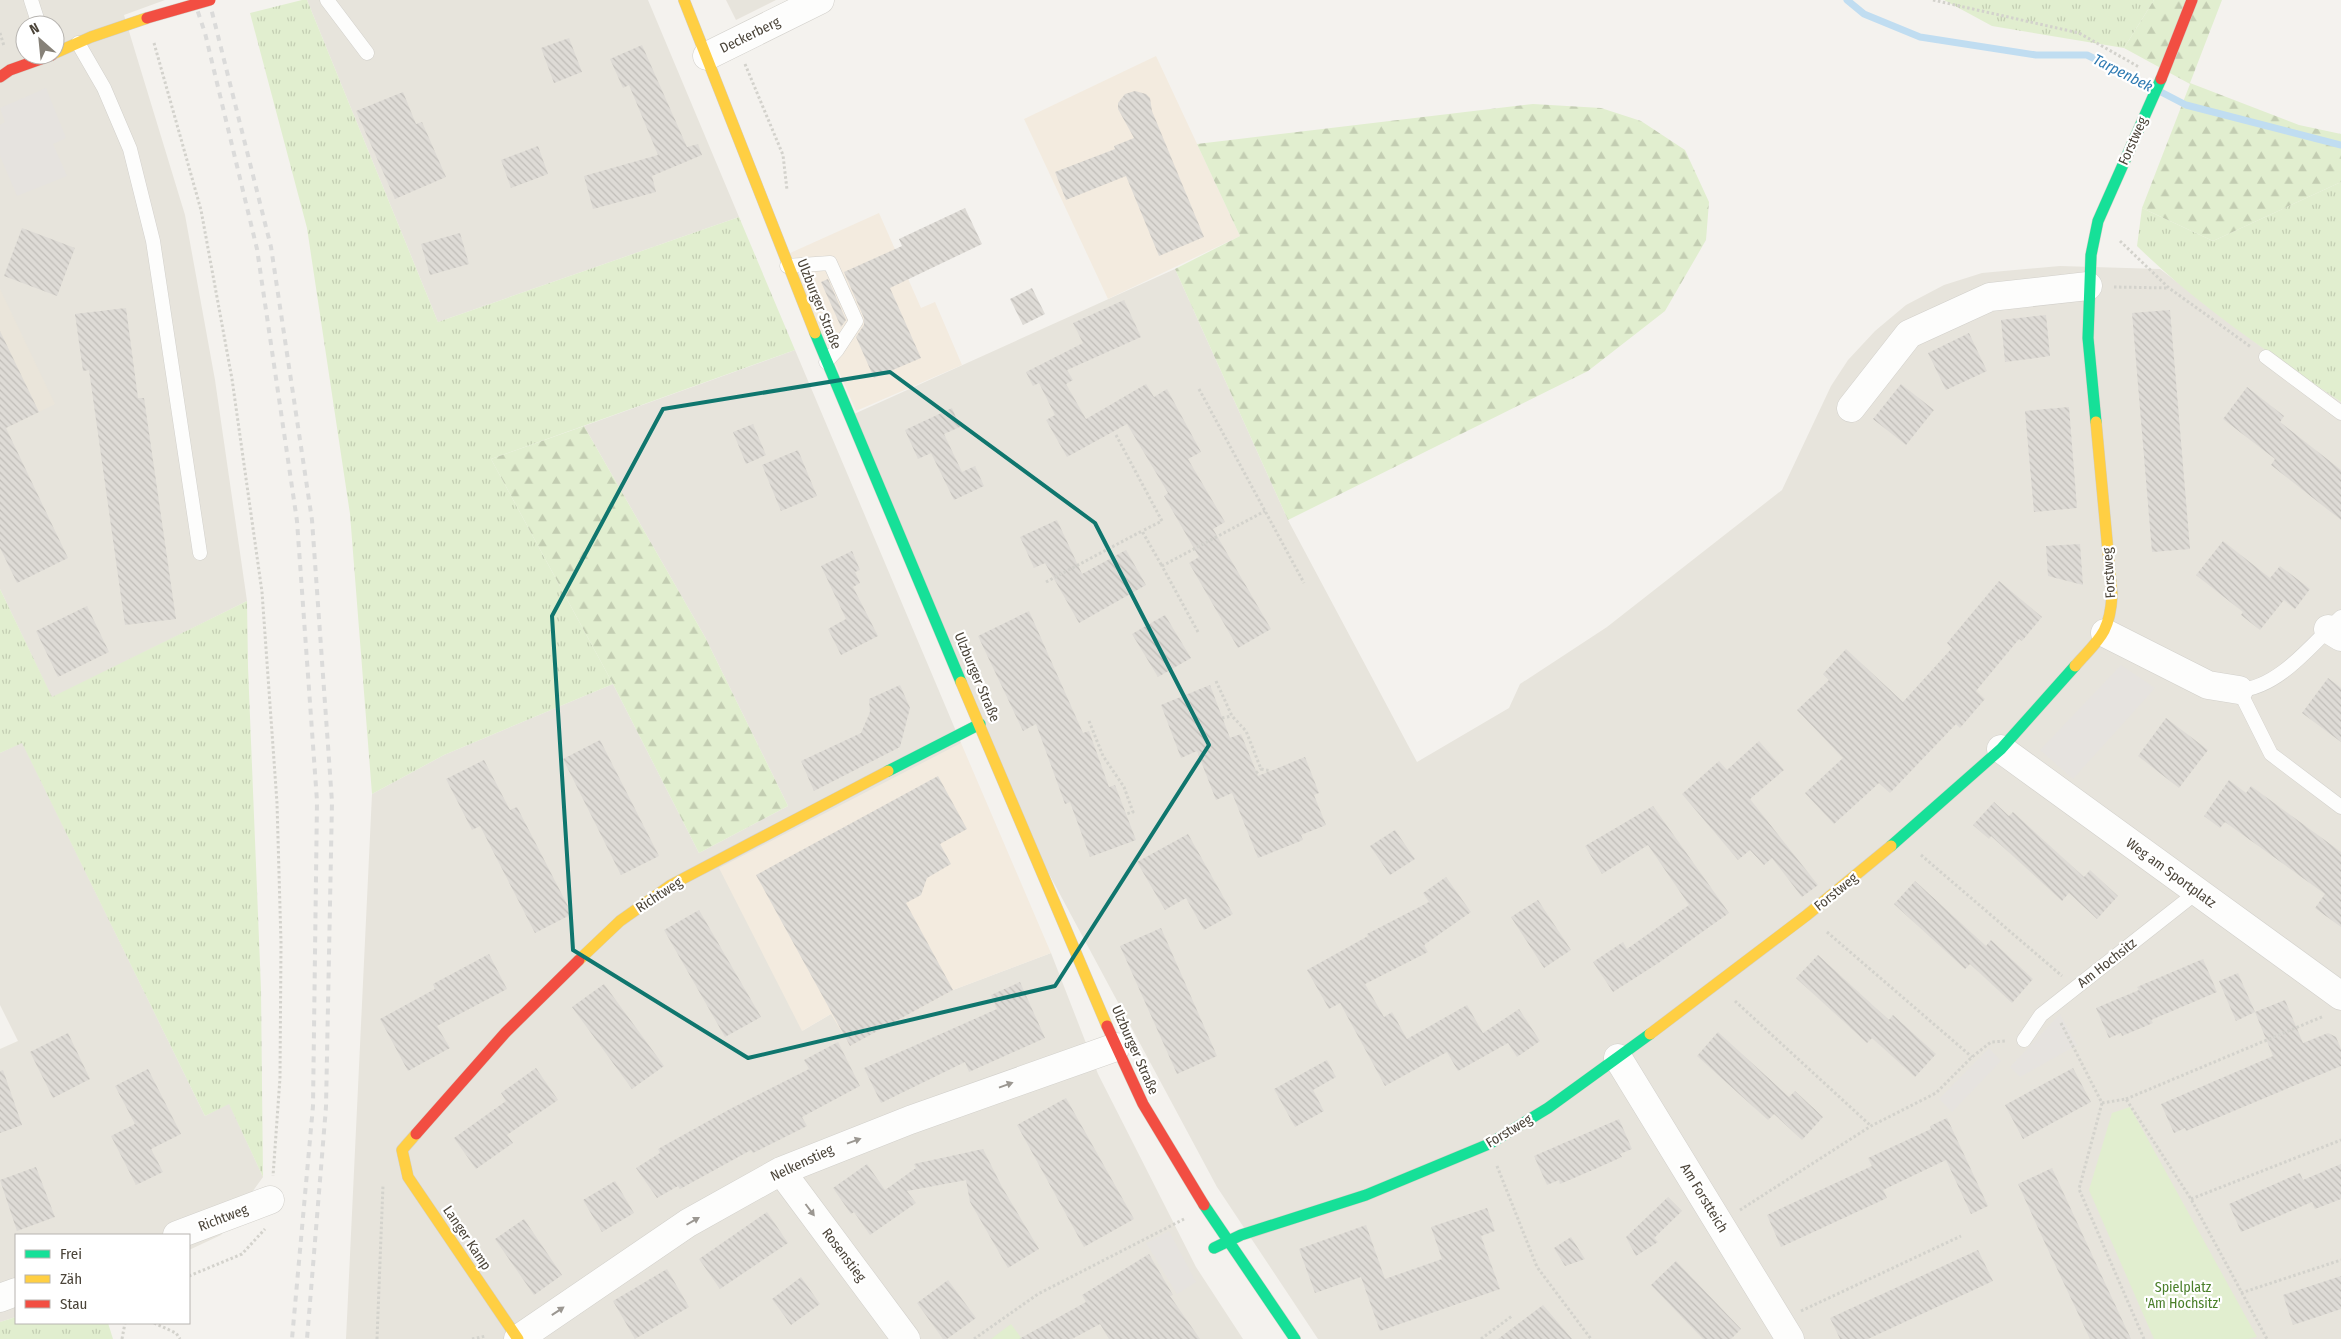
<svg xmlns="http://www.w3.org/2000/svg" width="2341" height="1339" font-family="'Fira Sans Condensed',sans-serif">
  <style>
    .residential { fill: #e7e4dc; fill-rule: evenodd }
    .commercial { fill: #f3ebdf }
    .education { fill: #eae5da }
    .grass { fill: url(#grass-tufts) }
    .forest { fill: url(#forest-firs) }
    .park { fill: #e1eecf }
    .parking { fill: #e6e3df }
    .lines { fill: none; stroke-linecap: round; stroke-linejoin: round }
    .stream { stroke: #c0ddf1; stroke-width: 7 }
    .building { fill: url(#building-back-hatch) }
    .lane-casing { stroke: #d2d0cb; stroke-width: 15 }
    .street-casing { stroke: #d2d0cb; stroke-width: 29 }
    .fast-casing { stroke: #d3cfc5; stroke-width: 12 }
    .slow-casing { stroke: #d3cfc5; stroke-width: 12 }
    .jam-casing { stroke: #d3cfc5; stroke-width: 12 }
    .path { stroke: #d3d2cc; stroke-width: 3; stroke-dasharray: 2.5 2.5; stroke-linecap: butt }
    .lane { stroke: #fdfdfc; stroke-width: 14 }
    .street { stroke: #fdfdfc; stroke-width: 28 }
    .fast { stroke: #16e098; stroke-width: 11 }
    .slow { stroke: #ffcf43; stroke-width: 11 }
    .jam { stroke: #f24e42; stroke-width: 11 }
    .rail { stroke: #dbdbda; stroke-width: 4; stroke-dasharray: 6 6; stroke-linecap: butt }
    .jam-bridge-casing { stroke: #d3cfc5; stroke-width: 12; stroke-linecap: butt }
    .jam-bridge { stroke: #f24e42; stroke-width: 11 }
    .oneway { fill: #9b9791 }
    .marked { fill: none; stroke: #0f766e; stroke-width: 4; stroke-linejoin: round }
    .labels { text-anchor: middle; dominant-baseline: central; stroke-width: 4.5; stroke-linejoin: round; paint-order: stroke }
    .street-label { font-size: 14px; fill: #4b4439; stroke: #fff }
    .park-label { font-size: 14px; fill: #4a7f2a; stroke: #fff }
    .water-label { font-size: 15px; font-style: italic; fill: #2e7ab2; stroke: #fff }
  </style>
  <defs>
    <pattern id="grass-tufts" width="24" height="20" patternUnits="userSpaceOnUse" patternTransform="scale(1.25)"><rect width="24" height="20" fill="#e1eecf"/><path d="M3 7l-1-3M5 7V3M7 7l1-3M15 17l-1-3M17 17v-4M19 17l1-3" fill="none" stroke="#c3cdb2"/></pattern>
    <pattern id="forest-firs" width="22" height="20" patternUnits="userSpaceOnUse" patternTransform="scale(1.25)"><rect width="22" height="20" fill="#e1eecf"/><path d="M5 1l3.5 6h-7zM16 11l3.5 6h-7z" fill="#c3cdb2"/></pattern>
    <pattern id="building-back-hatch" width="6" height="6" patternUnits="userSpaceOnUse" patternTransform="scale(1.25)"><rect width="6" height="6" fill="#dedbd6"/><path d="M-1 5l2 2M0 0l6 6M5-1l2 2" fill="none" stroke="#c0bdb8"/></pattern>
  </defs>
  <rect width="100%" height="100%" fill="#f4f2ee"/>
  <!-- residential -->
  <path class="residential" d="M0 0H165L124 15 185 215 215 380 247 601 52 698 0 589ZM25 25H55V55H25Z
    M307 0H648L739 217 438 322Z
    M726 0H776L736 20Z
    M2060 266 2160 269 2259 345 2341 402V1339H1318L1217 1187 1026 831 854 414 1175 269 1288 520 1417 762 1509 708 1520 684 1607 627 1782 490 1831 386 1848 360 1875 331 1906 305 1944 285 1982 273Z
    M795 350 961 743 802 1031 831 1014 953 990 1051 953 1098 1074 1196 1267 1243 1339H346L372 794 444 755 613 684 699 853 788 806 705 637 584 426Z
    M22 742 205 1116 229 1103 263 1177 221 1235 189 1250V1235H16V1317L0 1322V1049L18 1041 0 1005V753Z"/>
  <!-- commercial -->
  <path class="commercial" d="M1156 56 1240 236 1108 299 1024 119Z
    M879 213 921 308 935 302 962 365 856 411 788 254Z
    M961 743 1051 953 953 990 850 1046 831 1014 802 1031 719 868Z"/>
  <!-- education -->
  <path class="education" d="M0 289 55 404 0 431Z"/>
  <!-- grass -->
  <path class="grass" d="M302 0H307L438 322 739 217 795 350 491 459 613 684 444 755 372 794 350 514 307 228 250 13Z
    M1944 0H2154L2124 48 1992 26Z
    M2341 182V402C2271 354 2198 306 2137 246L2142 208 2213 241Z
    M0 589 52 697 247 601 248 667 261 989 263 1177 229 1104 205 1116 22 743 0 753Z
    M16 1317V1323H108L113 1339H0V1322Z"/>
  <!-- forest -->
  <path class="forest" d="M2154 0H2222L2190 83 2299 125 2341 134V182L2213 241 2142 208 2190 84 2124 48Z
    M1533 104 1601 108 1641 121 1685 150 1709 202 1706 240 1665 311 1588 371 1288 520 1175 269 1240 236 1197 144Z
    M584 426 705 637 788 806 699 853 613 684 491 459Z"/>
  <!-- park -->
  <path class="park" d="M2130 1107 2257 1337 2248 1339H2154L2089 1190 2112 1113Z
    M1011 1324 1022 1339H991Z"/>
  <!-- parking -->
  <path class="parking" d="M46 88 66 138 53 144 67 176 17 196 0 156V125L5 122 0 108Z
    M2121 665 2155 688 2073 779 2040 750Z
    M2060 1014 2077 1045 2020 1077 2010 1067Z
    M1989 1048 2001 1061 1952 1112 1939 1099Z
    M1169 1231 1196 1282 1177 1294 1146 1243Z"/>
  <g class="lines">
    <!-- stream -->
    <path class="stream" d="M1847 0 1864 14 1920 37 2036 55H2087L2151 87
      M2161 92 2186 105 2341 145"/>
  </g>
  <!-- building -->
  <path class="building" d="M569 38 582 72 554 83 541 48Z
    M642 45 687 147 698 144 702 155 652 176 656 192 593 209 584 176 658 155 629 85 623 88 610 59Z
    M1135 91 1146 94 1150 98 1152 111 1204 237 1159 256 1126 176 1066 200 1055 172 1115 149 1114 146 1134 138 1118 109V103L1125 94Z
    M403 92 416 124 422 122 446 177 395 199 356 111Z
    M538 146 548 174 511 188 501 160Z
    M965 208 982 244 890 288 921 358 874 378 856 337 864 325V318L844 272 902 246 899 239Z
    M22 228 75 248 57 296 4 276Z
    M460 233 469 264 430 275 421 244Z
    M828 279 846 320 841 327 821 282Z
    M1032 288 1045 314 1023 325 1010 299Z
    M1124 300 1141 337 1067 370 1073 380 1066 384 1086 419 1146 384 1154 397 1167 389 1201 452 1188 459 1225 522 1213 529 1271 629 1238 648 1189 563 1199 557 1164 496 1168 493 1127 424 1067 457 1046 420 1055 415 1039 383 1033 386 1026 372 1083 343 1073 323Z
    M126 308 138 398H144L176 619 125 625 89 370 83 371 75 314Z
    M2170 310 2190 549 2152 552 2132 313Z
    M2046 315 2050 356 2005 362 2001 320Z
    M0 331 39 412 6 428 68 558 17 583 0 548Z
    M1969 333 1987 371 1946 390 1928 353Z
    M1901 384 1934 410 1906 445 1873 419Z
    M2247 387 2284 416 2280 422 2341 470V520L2271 465 2275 459 2223 419Z
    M2069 407 2077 508 2034 512 2025 411Z
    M952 408 960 427 944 434 962 472 975 466 984 486 954 500 931 453 918 459 905 430Z
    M753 424 766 455 746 464 733 432Z
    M798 450 817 496 781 511 762 465Z
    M1057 520 1082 574 1126 550 1146 585 1079 623 1045 563 1034 568 1020 537Z
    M2223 541 2270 578 2280 566 2310 589 2295 609 2284 600 2260 630 2241 615 2243 612 2196 575Z
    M2080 544 2083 585 2048 576 2046 546Z
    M852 551 860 570 855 572 860 583 853 587 878 636 841 655 828 629 846 619 821 566Z
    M1999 581 2042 617 2022 641 2019 639 1976 691 1985 699 1960 728 1956 724 1890 793 1879 783 1834 824 1805 793 1843 758 1797 710 1829 680 1823 674 1846 649 1903 702 1952 648 1947 643Z
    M87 606 109 652 58 677 36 631Z
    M1029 611 1083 733 1089 731 1109 787 1115 785 1136 840 1090 857 1070 802 1065 804 1036 724 1023 731 978 636Z
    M1165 615 1191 658 1158 677 1132 634Z
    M2328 678 2341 688V742L2302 713Z
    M900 685 910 708 900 747 814 791 801 761 861 733 870 712 869 699Z
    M1210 685 1230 738 1241 734 1258 776 1305 757 1319 793 1314 795 1326 825 1301 835 1303 840 1258 858 1232 793 1216 800 1197 751 1181 758 1161 705Z
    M2166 718 2208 750 2179 788 2138 756Z
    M600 740 659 856 621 875 563 759Z
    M1759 741 1784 770 1750 799 1818 885 1802 897 1772 858 1764 865 1750 850 1738 860 1682 794 1719 761 1727 770Z
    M484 760 510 810 517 807 572 914 535 933 480 826 472 830 446 779Z
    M938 776 967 829 940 844 951 864 927 878 921 895 906 903 953 990 850 1046 756 875Z
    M2229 780 2246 793 2251 786 2341 852V927L2315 908 2325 894 2225 822 2220 828 2204 816Z
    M1994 802 2009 816 2013 812 2084 877 2090 870 2118 896 2097 919 2069 893 2062 901 1991 836 1989 839 1973 825Z
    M1653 806 1729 913 1660 962 1613 992 1593 962 1623 942 1627 949 1689 905 1648 845 1602 874 1585 846Z
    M1395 830 1415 859 1390 875 1370 846Z
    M1188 834 1233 914 1204 930 1186 898 1165 910 1137 862Z
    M1446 877 1471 912 1424 945 1428 952 1365 984 1384 1017 1392 1012 1407 1039 1467 1005 1483 1033 1519 1009 1540 1041 1517 1057 1508 1043 1458 1071 1447 1052 1385 1086 1340 1003 1329 1009 1307 970 1368 936 1367 934 1429 902 1423 893Z
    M1915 881 1986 946 1991 940 2033 979 2012 1003 1970 964 1965 969 1894 904Z
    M1538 900 1571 950 1544 968 1511 917Z
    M699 910 761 1017 725 1037 664 930Z
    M1161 928 1217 1056 1177 1074 1120 946Z
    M489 954 507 989 437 1026 450 1048 408 1071 380 1019 435 989 433 984Z
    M1818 955 1889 1020 1893 1015 1936 1054 1915 1077 1872 1038 1867 1043 1796 978Z
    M2203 959 2217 992 2151 1020 2153 1023 2122 1036 2121 1033 2109 1038 2096 1008 2139 990 2137 987Z
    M2238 973 2255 1012 2236 1021 2219 981Z
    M1020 982 1045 1038 969 1072 965 1062 881 1103 864 1068 997 1009 991 995Z
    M604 984 664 1066 632 1089 572 1007Z
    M2285 1000 2303 1043 2328 1033 2336 1037 2341 1049V1066L2186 1131 2185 1128 2174 1133 2161 1104 2273 1056 2255 1012Z
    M1718 1032 1789 1097 1795 1091 1823 1117 1802 1140 1774 1114 1768 1120 1697 1056Z
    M68 1033 90 1079 53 1098 30 1052Z
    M838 1042 860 1086 802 1117 807 1126 753 1153 751 1150 680 1189 678 1186 657 1198 636 1168 660 1153 658 1149 730 1109 809 1069 804 1060Z
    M1327 1060 1336 1077 1313 1090 1324 1111 1295 1127 1274 1089Z
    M536 1068 558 1100 507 1135 513 1143 476 1169 454 1138 506 1101 501 1093Z
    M2073 1068 2091 1102 2023 1139 2005 1105Z
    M148 1069 181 1134 151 1149 163 1172 136 1185 111 1136 135 1124 115 1086Z
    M3 1070 22 1125 0 1133V1071Z
    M1066 1098 1134 1219 1084 1247 1017 1125Z
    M1947 1118 1988 1206 1971 1214 1946 1160 1883 1190 1887 1198 1781 1247 1767 1215 1872 1166 1868 1158 1931 1129 1930 1126Z
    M1619 1119 1632 1149 1620 1154 1622 1157 1595 1169 1560 1184 1559 1180 1547 1185 1534 1156Z
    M983 1149 1002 1187 1039 1249 1008 1268 970 1202 966 1180 907 1191 916 1203 870 1235 854 1212 851 1214 833 1188 867 1164 885 1190 916 1168 914 1164Z
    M2341 1164V1199L2315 1209 2312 1202 2241 1232 2229 1204 2300 1173 2303 1180Z
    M36 1167 55 1217 17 1231 0 1180Z
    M2052 1168 2105 1283 2131 1339H2090L2044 1241 2018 1184Z
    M615 1181 634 1213 602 1232 583 1200Z
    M1668 1197 1682 1211 1654 1238 1658 1242 1636 1256 1626 1237Z
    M1487 1208 1495 1231 1481 1236 1500 1289 1380 1331 1361 1277 1315 1293 1299 1249 1366 1225 1385 1279 1442 1259 1431 1227Z
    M767 1212 788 1243 720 1289 699 1259Z
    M524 1219 562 1275 534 1295 495 1239Z
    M1571 1237 1585 1259 1565 1266 1554 1248Z
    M1978 1250 1993 1281 1868 1339H1840L1830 1318Z
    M1149 1254 1173 1295 1170 1296 1200 1339H1109L1100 1324 1072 1339H1019L1086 1302 1082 1295Z
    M1676 1261 1741 1329 1731 1339H1703L1651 1285Z
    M667 1269 689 1307 635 1339 613 1301Z
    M2341 1276V1309L2293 1325 2283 1295Z
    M801 1277 820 1304 791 1325 772 1299Z
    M948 1280 976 1318 947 1339H943L917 1303Z
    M1543 1305 1572 1339H1498Z"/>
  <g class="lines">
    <defs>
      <path id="lane" d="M31 0 39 25
        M327 0 367 53
        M78 43 104 88 130 149 153 241 200 553
        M787 266 830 263 856 321 837 350 826 362
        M2266 357 2341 413
        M2341 617C2313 643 2279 688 2239 690L2271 754 2341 807
        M2024 1040 2041 1015 2197 892"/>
      <path id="street" d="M707 56 820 0
        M1851 408 1909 334 1990 297 2088 286
        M2328 629 2341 637
        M2105 633 2208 685 2239 690
        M2001 749 2341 996
        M1618 1058 1790 1339
        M781 1171 906 1339
        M177 1235 270 1200
        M0 1298 16 1292
        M518 1339 688 1223 781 1171 910 1120 1116 1047"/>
      <path id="fast" d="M815 333 961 682
        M2096 422 2088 338 2091 255 2098 221 2161 79
        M888 771 980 724
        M1891 846 2001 749 2075 666
        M1204 1205 1295 1339
        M1214 1248 1241 1235 1366 1195 1489 1144 1548 1108 1650 1034"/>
      <path id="slow" d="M684 0 815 333
        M55 53 91 37 147 18
        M2075 666C2099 639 2110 633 2112 595L2096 422
        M961 682 1107 1026
        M579 960 620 921 671 885 888 771
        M1650 1034 1807 915 1891 846
        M416 1134 402 1150 408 1177 518 1339"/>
      <path id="jam" d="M0 77 10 70 52 55
        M2161 79 2192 0
        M1107 1026 1143 1104 1204 1205
        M416 1134 506 1032 579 960"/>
    </defs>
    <!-- lane casing -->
    <use href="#lane" class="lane-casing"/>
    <!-- street casing -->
    <use href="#street" class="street-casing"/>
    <!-- fast casing -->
    <use href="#fast" class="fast-casing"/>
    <!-- slow casing -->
    <use href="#slow" class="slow-casing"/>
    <!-- jam casing -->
    <use href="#jam" class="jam-casing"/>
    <!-- path -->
    <path class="path" d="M1933 0 2079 33 2139 67
      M0 33 4 46
      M154 43 201 210 232 379 262 592 277 803 281 943 280 1078 273 1176
      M745 64 783 155 787 190
      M2120 241 2169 288 2251 347
      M2114 287 2169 288
      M1199 389 1304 583
      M1116 435 1162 521 1142 531
      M1046 582 1142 531 1162 566
      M1198 632 1162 566 1265 511
      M1216 681 1232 716 1246 731 1261 769 1271 771
      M1222 718 1232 716
      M1089 721 1103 756 1124 787 1133 812 1126 814
      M1256 773 1261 769
      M1921 855 2062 976
      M1827 932 1972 1057
      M1735 1001 1871 1126
      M2061 1023 2102 1103 2079 1189 2144 1339
      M2126 1099 2324 1016
      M2102 1103 2126 1099 2191 1199 2267 1339
      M1497 1166 1537 1267 1591 1339
      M2191 1199 2341 1140
      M1740 1210 1871 1126 1936 1093 1972 1057 1991 1042 2006 1041
      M189 1276 242 1254 265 1229
      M2241 1293 2341 1260
      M1801 1311 1961 1236
      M154 1323 176 1333 180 1339
      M122 1339 125 1323
      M377 1339 383 1185
      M472 1339 486 1336
      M974 1339 1038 1294 1184 1219
      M1481 1339 1512 1316"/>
    <!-- lane -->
    <use href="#lane" class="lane"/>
    <!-- street -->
    <use href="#street" class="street"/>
    <!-- fast -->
    <use href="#fast" class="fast"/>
    <!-- slow -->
    <use href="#slow" class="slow"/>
    <!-- jam -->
    <use href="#jam" class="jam"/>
    <!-- rail -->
    <path class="rail" d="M194 0 205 33 257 249 297 521 317 801 313 1106 292 1339
      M209 0 271 247 312 520 332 802 326 1107 307 1339"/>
    <defs>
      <path id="jam-bridge" d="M147 18 210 0"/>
    </defs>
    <!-- jam-bridge casing -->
    <use href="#jam-bridge" class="jam-bridge-casing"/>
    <!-- jam-bridge -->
    <use href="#jam-bridge" class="jam-bridge"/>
  </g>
  <!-- one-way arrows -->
  <defs><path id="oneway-solid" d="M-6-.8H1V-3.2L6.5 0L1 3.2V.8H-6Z" transform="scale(1.25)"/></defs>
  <g class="oneway">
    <use href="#oneway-solid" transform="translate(1006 1085) rotate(-20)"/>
    <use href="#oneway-solid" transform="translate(854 1141) rotate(-20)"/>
    <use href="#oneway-solid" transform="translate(810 1210) rotate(53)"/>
    <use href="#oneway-solid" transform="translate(693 1221) rotate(-30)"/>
    <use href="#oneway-solid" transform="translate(558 1311) rotate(-34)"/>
  </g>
  <!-- marked area -->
  <path class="marked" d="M890 372 1095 523 1209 745 1055 986 748 1058 573 950 552 616 663 409Z"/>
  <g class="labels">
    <!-- street labels -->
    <g class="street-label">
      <text transform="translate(750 35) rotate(-26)">Deckerberg</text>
      <text transform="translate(2133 141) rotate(-66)">Forstweg</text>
      <text transform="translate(819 304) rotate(68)">Ulzburger Straße</text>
      <text transform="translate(2109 573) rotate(-94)">Forstweg</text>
      <text transform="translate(977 677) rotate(67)">Ulzburger Straße</text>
      <text transform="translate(2171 873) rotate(36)">Weg am Sportplatz</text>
      <text transform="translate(1836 892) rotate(-39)">Forstweg</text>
      <text transform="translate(659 895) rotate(-33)">Richtweg</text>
      <text transform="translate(2107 963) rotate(-38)">Am Hochsitz</text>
      <text transform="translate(1135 1050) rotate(66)">Ulzburger Straße</text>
      <text transform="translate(1509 1131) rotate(-31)">Forstweg</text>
      <text transform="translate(802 1163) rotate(-25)">Nelkenstieg</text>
      <text transform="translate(1704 1198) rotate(59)">Am Forstteich</text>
      <text transform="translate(223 1218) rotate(-21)">Richtweg</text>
      <text transform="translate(467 1238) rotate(56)">Langer Kamp</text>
      <text transform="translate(844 1255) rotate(53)">Rosenstieg</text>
    </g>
    <!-- park labels -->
    <g class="park-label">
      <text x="2183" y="1287">Spielplatz<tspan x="2183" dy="16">'Am Hochsitz'</tspan></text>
    </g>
    <!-- water labels -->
    <g class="water-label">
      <text transform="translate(2123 73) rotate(27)">Tarpenbek</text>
    </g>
  </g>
  <!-- legend -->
  <rect x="15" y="1234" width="175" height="90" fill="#ffffff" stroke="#b7b4b0"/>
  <rect x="25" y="1250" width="25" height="8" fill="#16e098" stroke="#b7b4b0"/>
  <text x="60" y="1259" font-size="15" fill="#4b4439">Frei</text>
  <rect x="25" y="1275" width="25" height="8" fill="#ffcf43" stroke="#b7b4b0"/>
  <text x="60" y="1284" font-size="15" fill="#4b4439">Zäh</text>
  <rect x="25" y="1300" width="25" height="8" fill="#f24e42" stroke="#b7b4b0"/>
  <text x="60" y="1309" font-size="15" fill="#4b4439">Stau</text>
  <!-- north arrow -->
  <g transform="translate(40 40) rotate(333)"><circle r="24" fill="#ffffff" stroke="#b7b4b0"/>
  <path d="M0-4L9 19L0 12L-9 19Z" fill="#868178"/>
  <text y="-8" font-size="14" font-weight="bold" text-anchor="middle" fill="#4b4439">N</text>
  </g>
</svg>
